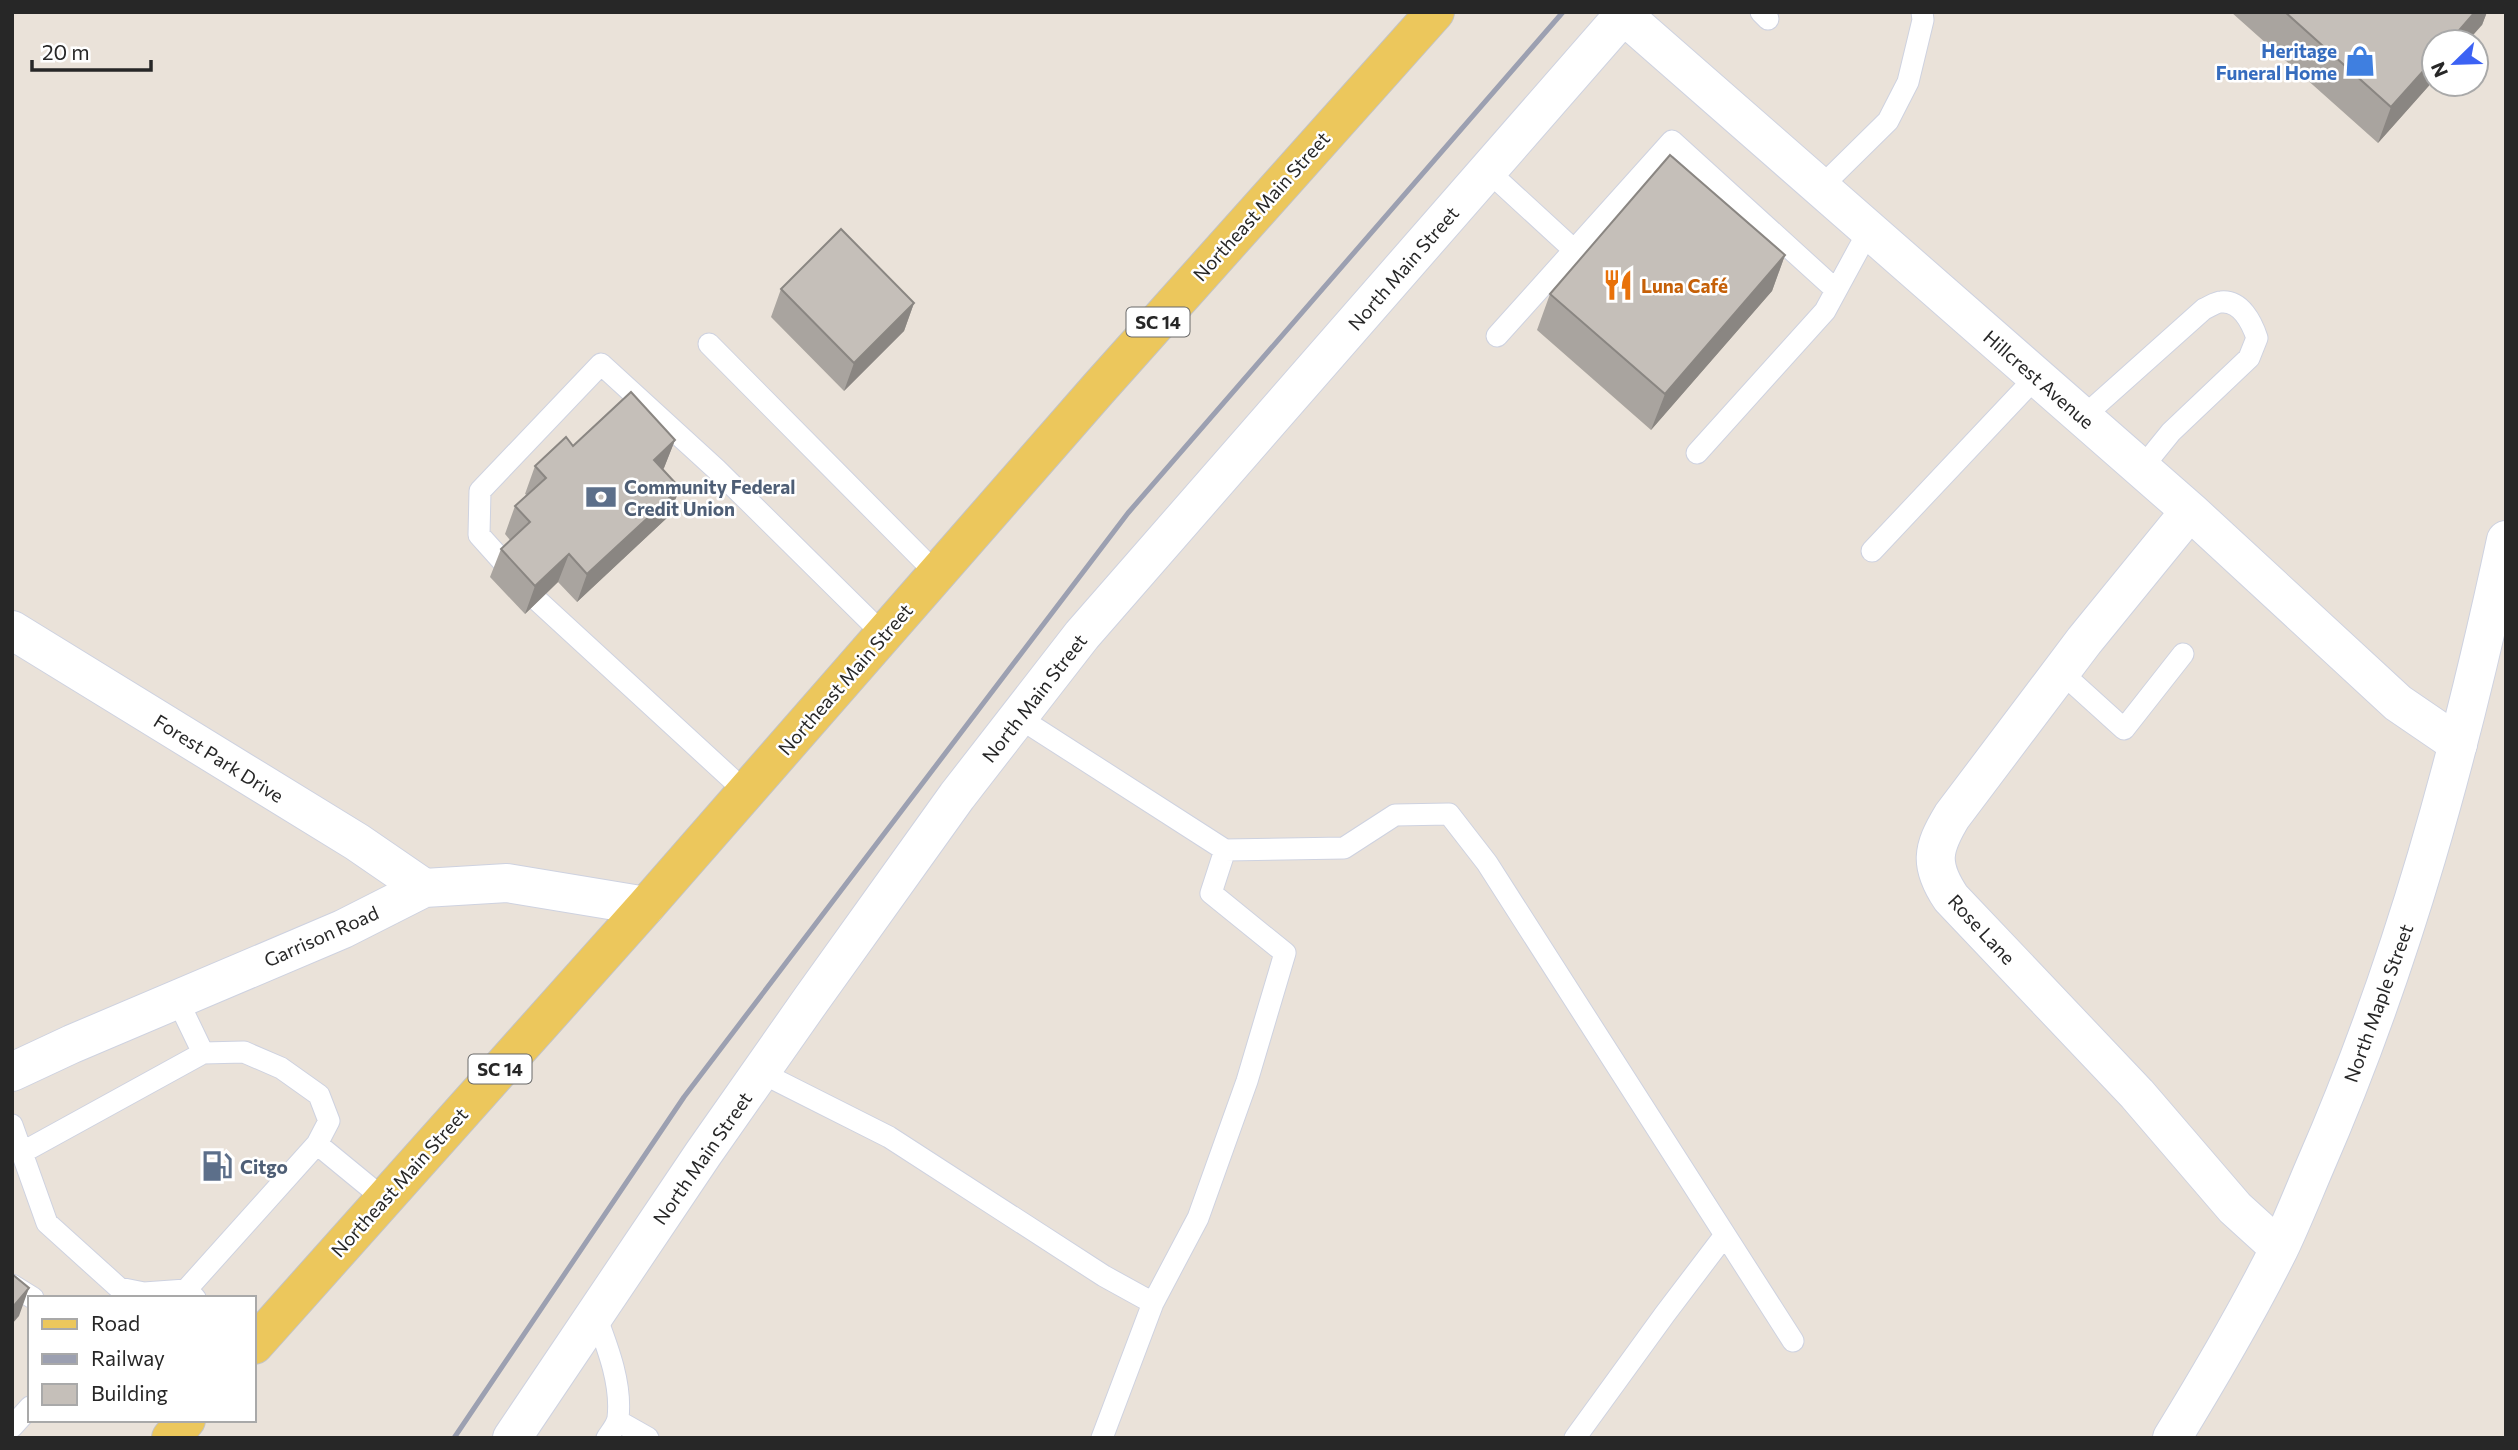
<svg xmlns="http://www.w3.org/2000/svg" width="2518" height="1450" font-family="Commissioner,sans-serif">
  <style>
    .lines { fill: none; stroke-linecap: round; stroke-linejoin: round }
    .lane-casing { stroke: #ced2e0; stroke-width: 23 }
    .street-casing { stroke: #ced2e0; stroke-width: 40 }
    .secondary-casing { stroke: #ced2e0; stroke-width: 40 }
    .primary-casing { stroke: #c3c3c3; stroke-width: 40 }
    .lane { stroke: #fff; stroke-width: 21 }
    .street { stroke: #fff; stroke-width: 38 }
    .secondary { stroke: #fff; stroke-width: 38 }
    .primary { stroke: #ecc75c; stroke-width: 38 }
    .rail { stroke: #9ca0b1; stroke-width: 5 }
    .wall { fill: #a9a49f }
    .shaded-wall { fill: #8a8682 }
    .building { fill: #c5bfb9; stroke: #8a8682; stroke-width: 2 }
    .labels { text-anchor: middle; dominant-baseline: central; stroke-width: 5; stroke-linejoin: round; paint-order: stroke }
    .shield { fill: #fff; stroke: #686868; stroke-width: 2 }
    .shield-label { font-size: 18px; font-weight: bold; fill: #272727 }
    .shop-label { font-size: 19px; font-weight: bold; fill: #366cbe; stroke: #fff; text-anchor: end }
    .street-label { font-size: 19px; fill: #272727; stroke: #fff }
    .food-label { font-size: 19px; font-weight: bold; fill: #c56008; stroke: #fff; text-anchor: start }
    .service-label { font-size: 19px; font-weight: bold; fill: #4e5e75; stroke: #fff; text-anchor: start }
  </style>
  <rect width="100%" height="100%" fill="#eae2d9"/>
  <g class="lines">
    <defs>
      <path id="lane" d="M1761 12 1768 19
        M1488 171 1574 250
        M1820 188 1888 121 1908 82 1923 20 1922 12
        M1497 336 1672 141 1836 290
        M709 344 936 573
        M2083 417 2204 309C2209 307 2216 302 2221 302 2241 300 2252 323 2257 338L2249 358 2171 432 2141 469
        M1697 453 1825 311 1869 230
        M1872 551 2036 377
        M505 564 479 535 480 491 601 364 716 469 883 634
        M538 601 746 792
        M2061 672 2124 729 2183 654
        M1225 850 1344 848 1395 815 1449 814 1487 863 1793 1341
        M177 999 203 1053 244 1052 281 1068 319 1095 329 1121 317 1144
        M762 1073 889 1137 1104 1276 1153 1303 1198 1218 1247 1081 1285 953 1211 893 1225 850 1018 717
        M12 1125 47 1223 119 1288 144 1293 186 1290
        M23 1152 203 1053
        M12 1285 33 1298
        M195 1298 186 1290 317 1144 384 1199
        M595 1314C607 1346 622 1383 618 1418 617 1425 611 1432 607 1438
        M618 1421 648 1438
        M12 1427 30 1407
        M1102 1438 1153 1303
        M1575 1438 1665 1314 1725 1235"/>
      <path id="street" d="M1620 12 2190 511 2398 703 2458 744
        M2190 511 2084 641 1952 816C1932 849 1929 865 1951 898L2137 1094 2235 1208 2279 1248
        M12 630 357 842 424 888
        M512 1438 703 1154 811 1000 957 796 1082 635 1626 12"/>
      <path id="secondary" d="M12 1072 72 1044 343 929 424 888 507 883 646 906
        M2172 1438C2210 1376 2247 1313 2279 1249 2292 1222 2303 1194 2315 1166 2403 965 2460 754 2506 540"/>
      <path id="primary" d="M254 1345 646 906 1099 388 1435 12
        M171 1438 186 1420"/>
    </defs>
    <!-- lane casing -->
    <use href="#lane" class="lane-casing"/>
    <!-- street casing -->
    <use href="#street" class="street-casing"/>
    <!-- secondary casing -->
    <use href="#secondary" class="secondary-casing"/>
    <!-- primary casing -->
    <use href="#primary" class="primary-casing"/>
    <!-- lane -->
    <use href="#lane" class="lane"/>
    <!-- street -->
    <use href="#street" class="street"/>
    <!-- secondary -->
    <use href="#secondary" class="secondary"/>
    <!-- primary -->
    <use href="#primary" class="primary"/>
    <!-- rail -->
    <path class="rail" d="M454 1438 684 1097 1128 513 1563 12"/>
  </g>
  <!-- wall -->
  <path class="wall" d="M2231 12H2487L2482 25 2434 42V80L2378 143Z
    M1785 255 1772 291 1651 430 1537 330 1550 294Z
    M781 289 914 303 904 331 844 391 771 317Z
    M675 440 663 470 669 516 577 602 558 582 525 614 490 577 501 549 510 540 505 534 515 506 527 495 525 494 535 466 573 446Z"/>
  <!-- shaded-wall -->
  <path class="shaded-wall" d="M2475 12H2487L2482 25 2467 42H2449Z
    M2434 59V80L2378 143 2391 107Z
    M1785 255 1772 291 1651 430 1665 394Z
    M914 303 904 331 844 391 854 363Z
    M675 440 664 468 643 488 654 460Z
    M680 488 669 516 577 602 587 574Z
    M569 554 558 582 525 614 535 586Z
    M29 1288 19 1316 12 1324V1308Z"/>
  <!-- building -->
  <path class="building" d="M2285 12H2475L2449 42H2434V59L2391 107Z
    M1670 155 1785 255 1665 394 1550 294Z
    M841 229 914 303 854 363 781 289Z
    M631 392 675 440 654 460 680 488 587 574 569 554 535 586 501 549 530 522 515 506 546 478 535 466 566 437 573 446Z
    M12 1274 29 1288 12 1308Z"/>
  <!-- icons -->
  <defs>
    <symbol id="shop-bare" viewBox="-9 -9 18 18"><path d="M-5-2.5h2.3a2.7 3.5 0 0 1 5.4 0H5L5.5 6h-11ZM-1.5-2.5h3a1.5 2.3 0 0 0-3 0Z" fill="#3f7fe0" stroke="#fff" stroke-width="2.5" paint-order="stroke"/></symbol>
    <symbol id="restaurant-bare" viewBox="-9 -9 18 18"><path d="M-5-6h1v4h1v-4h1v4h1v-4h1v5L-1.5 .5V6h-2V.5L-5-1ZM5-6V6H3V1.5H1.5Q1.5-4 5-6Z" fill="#e8710a" stroke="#fff" stroke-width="2.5" paint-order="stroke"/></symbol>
    <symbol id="bank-bare" viewBox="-9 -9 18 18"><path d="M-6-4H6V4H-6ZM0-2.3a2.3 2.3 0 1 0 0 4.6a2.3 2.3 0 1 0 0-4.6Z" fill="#5c6f8a" stroke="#fff" stroke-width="2.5" paint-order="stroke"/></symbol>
    <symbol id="fuel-bare" viewBox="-9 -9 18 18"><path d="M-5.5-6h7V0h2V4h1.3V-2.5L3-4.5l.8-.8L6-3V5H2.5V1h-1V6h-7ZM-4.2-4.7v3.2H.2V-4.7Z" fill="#5c6f8a" stroke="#fff" stroke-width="2.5" paint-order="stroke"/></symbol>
  </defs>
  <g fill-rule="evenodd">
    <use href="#shop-bare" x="2338" y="39" width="44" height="44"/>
    <use href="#restaurant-bare" x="1596" y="263" width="44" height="44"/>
    <use href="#bank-bare" x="579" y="475" width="44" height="44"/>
    <use href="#fuel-bare" x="195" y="1144" width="44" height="44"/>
  </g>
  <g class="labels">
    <!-- shield labels -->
    <g class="shield">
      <rect x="1126.5" y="307.5" width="63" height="29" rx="5"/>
      <rect x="468.5" y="1054.5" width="63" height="29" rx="5"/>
    </g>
    <g class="shield-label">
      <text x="1158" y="322">SC 14</text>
      <text x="500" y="1069">SC 14</text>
    </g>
    <!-- shop labels -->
    <g class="shop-label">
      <text x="2337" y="50">Heritage<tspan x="2337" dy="22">Funeral Home</tspan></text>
    </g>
    <!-- street labels -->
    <g class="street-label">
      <text transform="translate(1261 206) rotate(-48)">Northeast Main Street</text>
      <text transform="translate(1403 268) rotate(-49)">North Main Street</text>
      <text transform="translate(2039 379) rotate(41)">Hillcrest Avenue</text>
      <text transform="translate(845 679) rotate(-49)">Northeast Main Street</text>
      <text transform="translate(1034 698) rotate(-52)">North Main Street</text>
      <text transform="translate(219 758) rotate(32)">Forest Park Drive</text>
      <text transform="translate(1982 929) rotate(47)">Rose Lane</text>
      <text transform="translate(321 936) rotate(-24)">Garrison Road</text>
      <text transform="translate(2378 1003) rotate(-70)">North Maple Street</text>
      <text transform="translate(702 1158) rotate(-55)">North Main Street</text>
      <text transform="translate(399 1182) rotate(-48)">Northeast Main Street</text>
    </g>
    <!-- food labels -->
    <g class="food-label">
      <text x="1641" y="285">Luna Café</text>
    </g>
    <!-- service labels -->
    <g class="service-label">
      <text x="624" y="486">Community Federal<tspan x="624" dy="22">Credit Union</tspan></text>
      <text x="240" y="1166">Citgo</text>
    </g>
  </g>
  <!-- border -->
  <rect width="2518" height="1450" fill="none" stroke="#272727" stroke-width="28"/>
  <!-- legend -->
  <rect x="28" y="1296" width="228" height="126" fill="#ffffff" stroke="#a9a9a9" stroke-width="2"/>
  <rect x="42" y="1319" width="35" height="10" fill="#ecc75c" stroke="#a9a9a9" stroke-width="2"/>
  <text x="91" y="1331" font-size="21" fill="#272727">Road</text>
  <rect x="42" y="1354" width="35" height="10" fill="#9ca0b1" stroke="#a9a9a9" stroke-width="2"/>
  <text x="91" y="1366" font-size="21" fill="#272727">Railway</text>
  <rect x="42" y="1384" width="35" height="21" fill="#c5bfb9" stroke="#a9a9a9" stroke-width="2"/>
  <text x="91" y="1401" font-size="21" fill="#272727">Building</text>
  <!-- north arrow -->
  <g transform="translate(2455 63) rotate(247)"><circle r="33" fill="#ffffff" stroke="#a9a9a9" stroke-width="2"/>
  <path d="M0-5L12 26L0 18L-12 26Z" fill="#3c62f4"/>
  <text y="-10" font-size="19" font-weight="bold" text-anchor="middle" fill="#272727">N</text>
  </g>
  <!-- scale -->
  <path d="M32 60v10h119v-10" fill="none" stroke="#272727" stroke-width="3.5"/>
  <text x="42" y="60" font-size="21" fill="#272727" stroke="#ffffff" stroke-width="5" paint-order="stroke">20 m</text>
</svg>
